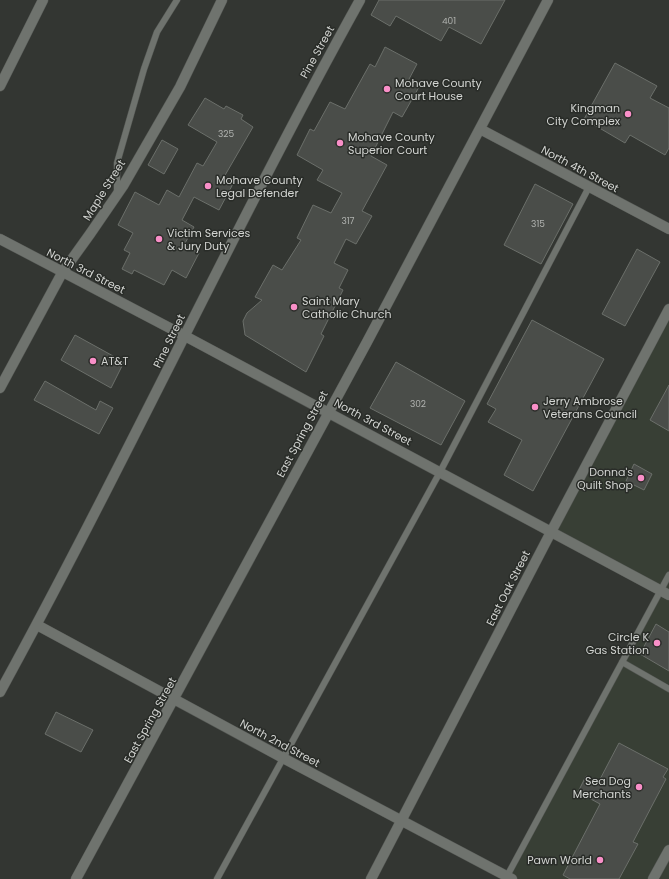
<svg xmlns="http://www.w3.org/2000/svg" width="669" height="879" font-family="Poppins,sans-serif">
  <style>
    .built { fill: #383f35 }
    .building { fill: #4a4d49; stroke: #6b6f6a }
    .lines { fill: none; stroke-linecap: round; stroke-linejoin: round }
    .lane-casing { stroke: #525551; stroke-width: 7 }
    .street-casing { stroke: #525551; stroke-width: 11 }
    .secondary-casing { stroke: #525551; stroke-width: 11 }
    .lane { stroke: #6f736e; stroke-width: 6 }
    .street { stroke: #6f736e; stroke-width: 10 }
    .secondary { stroke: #6f736e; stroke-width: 10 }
    .poi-dot { fill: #f98fc8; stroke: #292c28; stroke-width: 1.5 }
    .labels { text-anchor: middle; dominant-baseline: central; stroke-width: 3; stroke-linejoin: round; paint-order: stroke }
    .number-label { font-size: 9px; fill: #b0b2af }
    .street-label { font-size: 11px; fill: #d2d4d1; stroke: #292c28 }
    .poi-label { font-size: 11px; fill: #d2d4d1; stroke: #292c28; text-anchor: start }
  </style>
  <rect width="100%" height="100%" fill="#333632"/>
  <!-- built -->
  <path class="built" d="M669 309V879H505L661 591 551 532Z"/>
  <!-- building -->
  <path class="building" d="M379 0H505L481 44 449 27 441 41 396 16 390 26 371 15Z
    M385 47 417 64 408 81 419 87 402 117 393 112 371 156 387 165 362 211 372 216 356 244 346 239 334 263 348 270 339 288 343 290 321 334 324 336 306 372 245 335 243 321 247 313 262 300 255 297 273 265 282 270 301 240 297 238 313 205 331 213 342 193 317 180 323 170 297 155 310 129 314 131 330 102 345 109 370 64 375 67Z
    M615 63 657 86 650 98 669 108V148L665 155 630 135 625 143 584 119Z
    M205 98 224 109 226 106 243 115 241 119 253 127 224 177 234 182 219 210 194 197 182 220 194 227 184 245 199 253 186 278 172 270 164 285 134 270 132 274 122 269 130 253 124 250 133 233 118 225 135 192 159 205 167 190 179 197 197 163 203 166 217 142 188 125Z
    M162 140 178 149 164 174 148 165Z
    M535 184 573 204 541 264 504 245Z
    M637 249 660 262 625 326 602 314Z
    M532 320 604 359 533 491 504 475 522 440 488 422 496 409 487 404Z
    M75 335 124 362 111 388 61 360Z
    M396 362 465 401 441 445 370 408Z
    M45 381 96 410 100 401 113 408 99 434 34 400Z
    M669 385V431L650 420Z
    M634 464 652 474 644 490 626 481Z
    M656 624 669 632V671L640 654Z
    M56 712 93 730 81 752 45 734Z
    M619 743 668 769 663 777 666 779 633 842 638 844 619 879H570L563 875 600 804 578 792 586 776 598 783Z"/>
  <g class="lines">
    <defs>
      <path id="lane" d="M117 194V163L144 69 157 32 177 0
        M622 662 669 689
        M506 878 669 575
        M217 879 440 472 589 187"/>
      <path id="street" d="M0 86 43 0
        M480 129 669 229
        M0 239 185 336 669 595
        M0 388 62 273 90 234 123 186 180 87 222 0
        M37 625 283 758 512 879
        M0 692C125 464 234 227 360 0
        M76 879 367 342 548 0
        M371 879 551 532 669 309"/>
      <path id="secondary" d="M653 879 669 850"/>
    </defs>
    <!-- lane casing -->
    <use href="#lane" class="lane-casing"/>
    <!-- street casing -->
    <use href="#street" class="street-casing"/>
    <!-- secondary casing -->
    <use href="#secondary" class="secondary-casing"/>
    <!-- lane -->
    <use href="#lane" class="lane"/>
    <!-- street -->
    <use href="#street" class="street"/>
    <!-- secondary -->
    <use href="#secondary" class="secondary"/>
  </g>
  <!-- markers -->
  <g class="poi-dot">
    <circle cx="387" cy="89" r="4"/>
    <circle cx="628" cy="114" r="4"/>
    <circle cx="340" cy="143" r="4"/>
    <circle cx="208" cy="186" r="4"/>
    <circle cx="159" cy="239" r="4"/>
    <circle cx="294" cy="307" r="4"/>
    <circle cx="93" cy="361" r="4"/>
    <circle cx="535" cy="407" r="4"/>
    <circle cx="641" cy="478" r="4"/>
    <circle cx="657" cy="643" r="4"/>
    <circle cx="639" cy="787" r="4"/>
    <circle cx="600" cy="860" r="4"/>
  </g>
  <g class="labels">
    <!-- number labels -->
    <g class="number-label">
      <text x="449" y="21">401</text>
      <text x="226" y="134">325</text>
      <text x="348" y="221">317</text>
      <text x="538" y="224">315</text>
      <text x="418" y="404">302</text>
    </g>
    <!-- street labels -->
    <g class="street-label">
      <text transform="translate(317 52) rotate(-61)">Pine Street</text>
      <text transform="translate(580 169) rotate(28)">North 4th Street</text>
      <text transform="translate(104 190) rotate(-58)">Maple Street</text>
      <text transform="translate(86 271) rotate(27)">North 3rd Street</text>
      <text transform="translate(169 341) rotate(-64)">Pine Street</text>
      <text transform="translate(373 422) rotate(28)">North 3rd Street</text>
      <text transform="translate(302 434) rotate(-62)">East Spring Street</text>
      <text transform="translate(508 588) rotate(-63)">East Oak Street</text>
      <text transform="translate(150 720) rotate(-61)">East Spring Street</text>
      <text transform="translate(280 743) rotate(28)">North 2nd Street</text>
    </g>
    <!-- poi labels -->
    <g class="poi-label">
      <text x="395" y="83">Mohave County<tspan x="395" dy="13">Court House</tspan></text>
      <text x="620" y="108" text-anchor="end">Kingman<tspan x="620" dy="13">City Complex</tspan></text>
      <text x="348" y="137">Mohave County<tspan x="348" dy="13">Superior Court</tspan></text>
      <text x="216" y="180">Mohave County<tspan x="216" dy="13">Legal Defender</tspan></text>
      <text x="167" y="233">Victim Services<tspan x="167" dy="13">&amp; Jury Duty</tspan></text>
      <text x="302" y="301">Saint Mary<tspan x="302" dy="13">Catholic Church</tspan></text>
      <text x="101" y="361">AT&amp;T</text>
      <text x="543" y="401">Jerry Ambrose<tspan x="543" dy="13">Veterans Council</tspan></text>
      <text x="633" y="472" text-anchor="end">Donna's<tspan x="633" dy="13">Quilt Shop</tspan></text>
      <text x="649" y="637" text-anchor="end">Circle K<tspan x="649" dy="13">Gas Station</tspan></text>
      <text x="631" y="781" text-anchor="end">Sea Dog<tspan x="631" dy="13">Merchants</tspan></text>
      <text x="592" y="860" text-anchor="end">Pawn World</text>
    </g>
  </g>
</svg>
